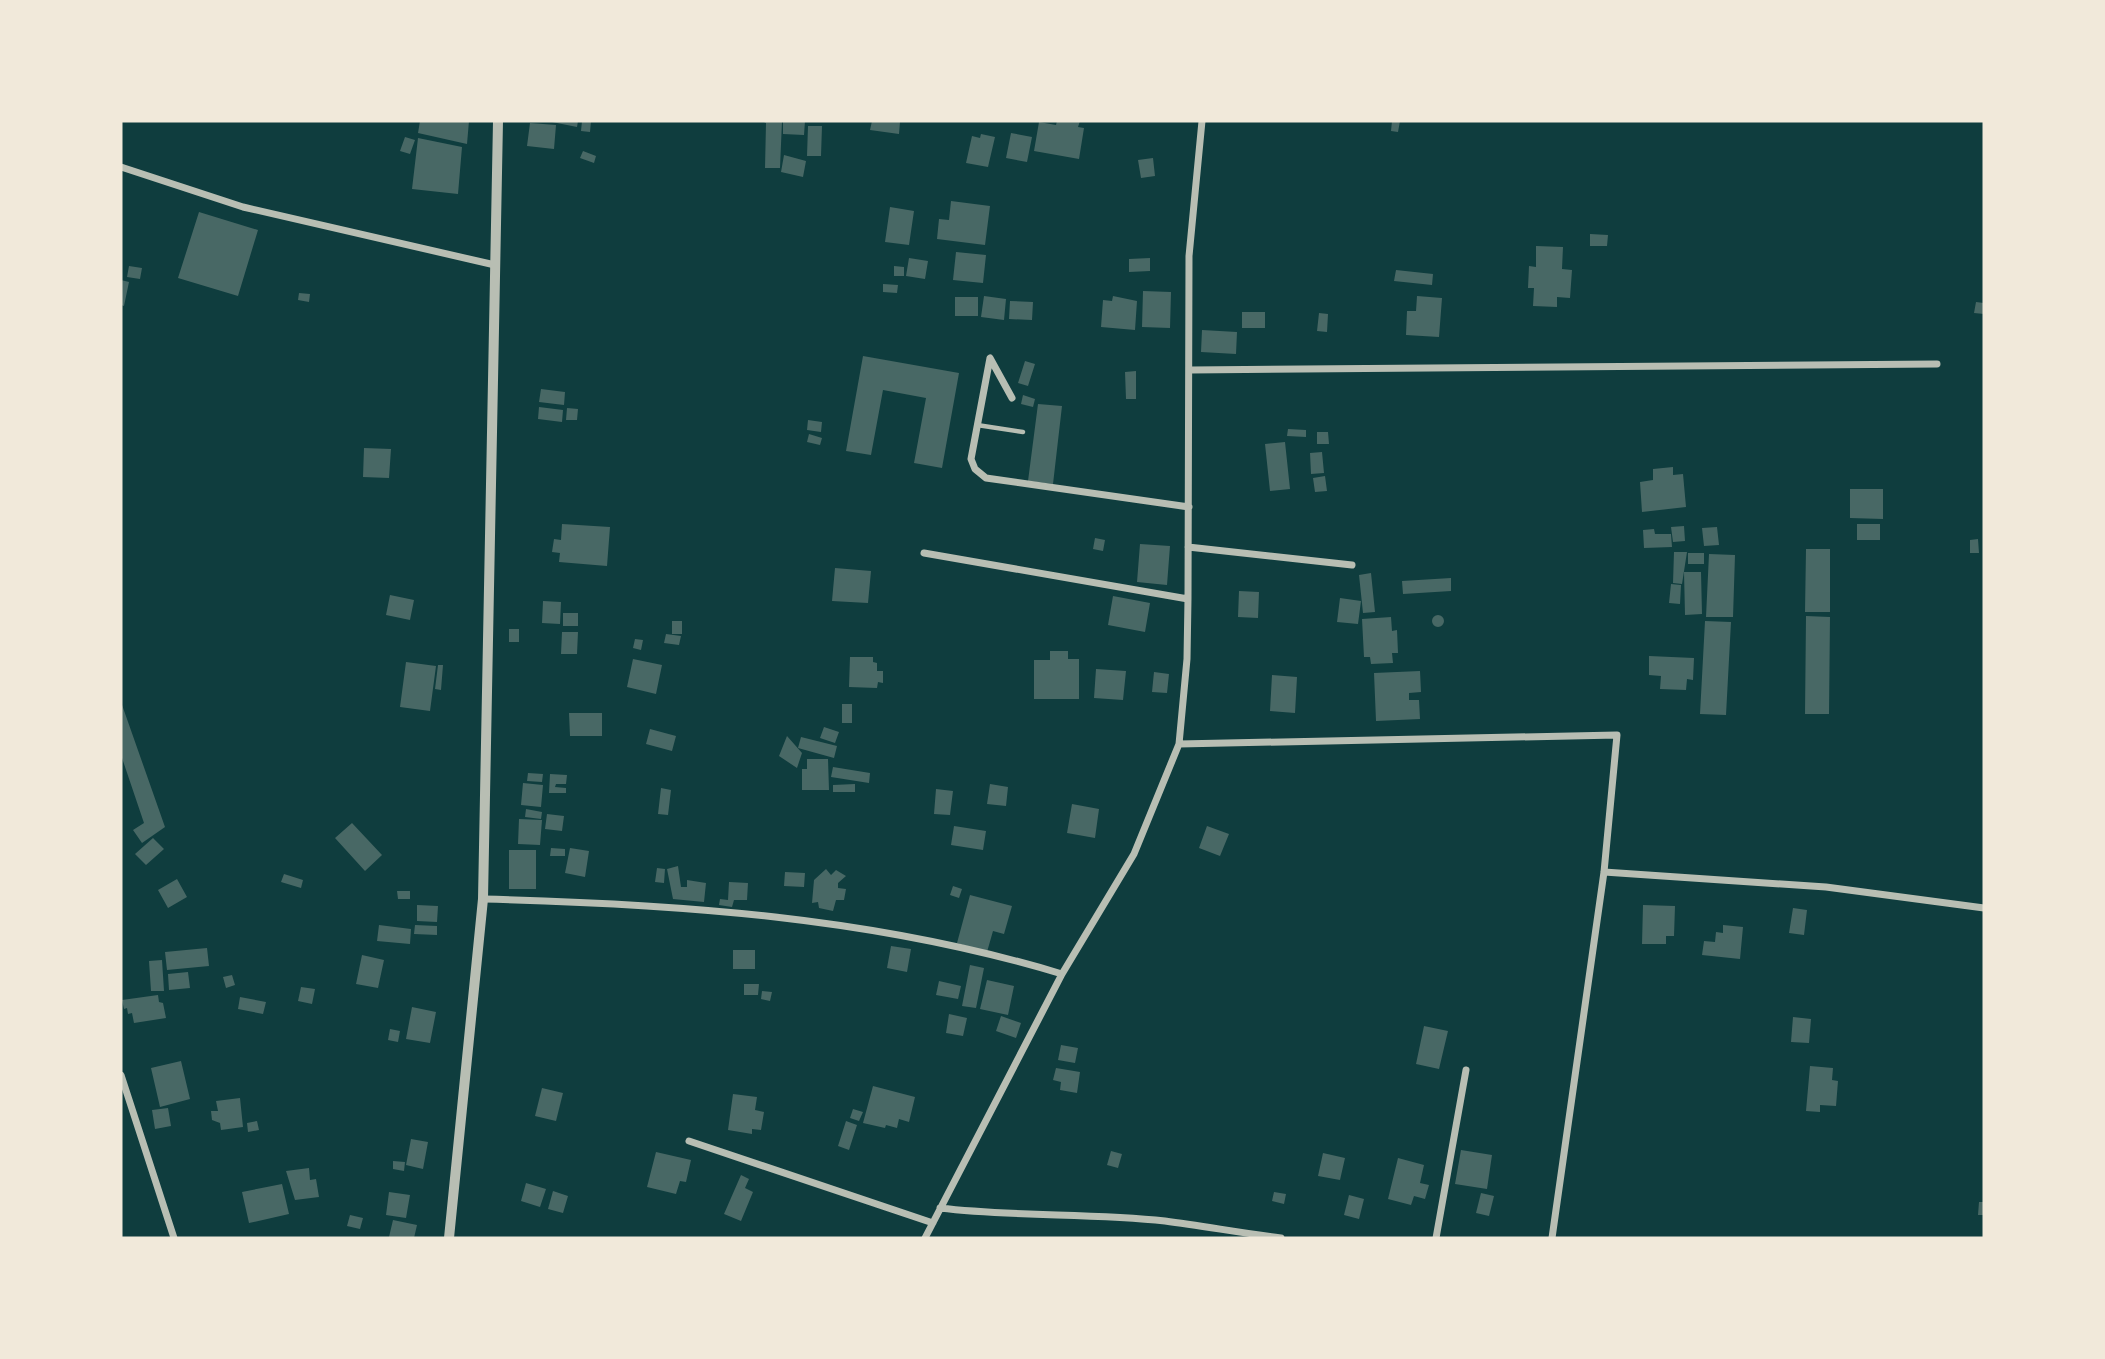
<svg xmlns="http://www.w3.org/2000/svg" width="2105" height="1359" font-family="Rubik,sans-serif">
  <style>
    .building { fill: #486865 }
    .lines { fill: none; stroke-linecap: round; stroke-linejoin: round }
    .service { stroke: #b8beb3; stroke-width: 4.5 }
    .minor { stroke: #b8beb3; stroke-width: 7 }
    .tertiary { stroke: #b8beb3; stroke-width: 10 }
  </style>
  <rect width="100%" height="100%" fill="#0f3d3e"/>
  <!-- building -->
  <path class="building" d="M420 121H469L467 144 418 133Z
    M547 121H578L577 127Z
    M582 121H591L590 132 581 131Z
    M762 121H782L780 168H765L766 123Z
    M783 121H805L804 135 783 134Z
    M872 121 900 122 899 134 870 130Z
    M1057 121H1080L1078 127 1084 128 1079 159 1034 151 1039 122 1056 125Z
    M1392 121H1400L1398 132 1391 131Z
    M530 123 556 125 554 149 527 146Z
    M808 126H822L821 156H807Z
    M1011 133 1032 137 1027 162 1006 158Z
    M981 134 995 137 988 167 966 163 972 136 980 138Z
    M405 137 415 140 410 154 400 151Z
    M418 138 462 147 458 194 412 189Z
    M583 151 596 156 594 163 580 158Z
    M784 155 806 161 803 177 781 172Z
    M1153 158 1155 176 1141 178 1138 160Z
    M951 201 990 206 985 245 937 239 939 219 949 220Z
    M890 207 914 211 909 245 885 242Z
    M199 212 258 230 238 296 178 278Z
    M1590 234 1608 235 1607 246H1590Z
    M1536 246 1563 247 1562 269 1572 270 1570 298 1557 297V307L1533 306 1534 288H1528L1529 266 1536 267Z
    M956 252 986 255 983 283 953 280Z
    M909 258 928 261 925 279 906 276Z
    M1150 258V271L1129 272V259Z
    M129 266 142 268 140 279 127 277Z
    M894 266 904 267V276H894Z
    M1396 270 1433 274 1432 285 1394 281Z
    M121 280 129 282 124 306 121 305Z
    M883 284 898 285 897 293 883 292Z
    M1143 291 1171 292 1170 328 1142 327Z
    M299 293 310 294 309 302 298 300Z
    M984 296 1006 299 1004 320 981 317Z
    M1113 296 1137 301 1135 330 1101 327 1103 300 1112 301Z
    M1417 296 1442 298 1439 337 1406 335 1407 311H1416Z
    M955 297H978V316H955Z
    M1010 301 1033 302 1032 320 1009 319Z
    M1976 302 1984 303V314L1974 313Z
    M1242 312H1265V328H1242Z
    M1319 313 1328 314 1327 332 1317 331Z
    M1202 330 1237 332 1236 354 1201 352Z
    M863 356 959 373 942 468 914 463 926 398 883 390 871 455 846 451Z
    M1025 361 1035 364 1028 386 1018 383Z
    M1136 371V399H1126L1125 372Z
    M541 389 565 392 564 405 539 402Z
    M1023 395 1035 399 1033 407 1021 404Z
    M1038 404 1062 406 1053 484 1028 481Z
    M539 407 563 410 562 422 538 419Z
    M567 408 578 409 577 420H566Z
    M808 420 822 422 821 432 807 430Z
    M1288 429 1306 430V437L1287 436Z
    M1317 432H1328L1329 444H1317Z
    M809 434 822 438 820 445 807 442Z
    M1285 442 1290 489 1270 491 1265 444Z
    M364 448 391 449 389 478 363 477Z
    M1322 452 1324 473 1311 474 1310 453Z
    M1673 467V475L1683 474 1686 507 1642 512 1640 482 1653 480V469Z
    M1325 476 1327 491 1315 492 1313 478Z
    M1850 489H1883V519L1850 518Z
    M562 524 610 527 607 566 559 562 560 553 552 552 554 539 561 540Z
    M1857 524H1880V540H1857Z
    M1684 526 1685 541 1673 542 1671 527Z
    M1717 527 1719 545 1704 546 1702 528Z
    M1654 529 1655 534H1671L1672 547 1644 548 1643 530Z
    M1095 538 1105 540 1103 551 1093 549Z
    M1978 539 1979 553H1970V540Z
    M1140 544 1170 546 1167 585 1137 582Z
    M1806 549H1830V612H1805Z
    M1674 552H1687L1682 584 1673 583Z
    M1688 553H1704V564H1688Z
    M1709 554 1735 555 1733 617H1706Z
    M835 568 871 571 868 603 832 601Z
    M1684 572H1701L1702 614 1685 615Z
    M1371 573 1375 612 1363 613 1359 575Z
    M1451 578V591L1403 594 1402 581Z
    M1671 584 1681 585 1680 604 1669 603Z
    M1239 591 1259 592 1258 618 1238 617Z
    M390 595 414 600 410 620 386 615Z
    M1113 596 1150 603 1145 632 1108 625Z
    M1340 598 1361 601 1358 624 1337 622Z
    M543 601 561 602 560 624 542 623Z
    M563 613H578V626H563Z
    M1432 621a6 6 0 1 1 12 0a6 6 0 1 1-12 0Z
    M1806 616 1830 617 1829 714H1805Z
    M1391 617 1392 631 1397 630 1398 653H1392L1393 663 1371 664 1370 657H1364L1362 619Z
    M672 621H682V634H672Z
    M1705 621 1731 622 1726 715 1700 714Z
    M509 629H519V642H509Z
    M562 632H578L577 654H561Z
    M666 634 681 636 679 645 664 643Z
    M635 639 643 640 641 650 633 648Z
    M1050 651H1068V659H1079V699H1034V660H1050Z
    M1649 656 1694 658 1693 680 1687 679 1686 690 1660 689 1661 676 1649 675Z
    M850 657H873V662L877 663V671H883V683L878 682 877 688 849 687Z
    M633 659 662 665 656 694 627 687Z
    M406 662 436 666 430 711 400 707Z
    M438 665H443L441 690 435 689Z
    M1096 669 1126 671 1123 700 1094 698Z
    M1420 671 1421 692 1409 693V700H1419L1420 719 1376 721 1374 673Z
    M1154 672 1169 674 1167 693 1152 692Z
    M1272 675 1297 677 1295 713 1270 711Z
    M121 702 165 827 142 843 133 830 144 823 121 755Z
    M842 704H852V723H842Z
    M569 713H602V736H570Z
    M824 727 839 732 835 743 820 738Z
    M650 729 676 736 672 751 646 744Z
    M787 736 802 753 797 768 779 756Z
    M801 737 837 746 834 758 798 748Z
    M807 759H828L829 790H802V769H807Z
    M833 767 870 773 869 783 831 777Z
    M528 773 543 774 542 782 527 781Z
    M550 774 567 775 566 784H556L555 787 566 788V793H549Z
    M523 783 543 785 541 807 521 805Z
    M855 784V792H833V785Z
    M990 784 1008 787 1006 806 987 804Z
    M661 788 671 790 668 815 658 814Z
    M936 789 953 791 950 815 934 814Z
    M1072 804 1099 809 1095 838 1067 833Z
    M526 809 542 812 541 819 525 817Z
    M547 814 564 816 562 831 545 829Z
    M519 819 542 820 540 845 518 844Z
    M352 823 382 855 365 871 335 838Z
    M954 826 986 831 983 850 951 845Z
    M1207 826 1229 834 1220 856 1199 848Z
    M153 838 164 849 146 865 135 854Z
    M551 848 565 849V856H550Z
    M570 848 589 851 585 877 565 873Z
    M509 850H536V889H509Z
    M678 866 681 887H687V880L706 883 704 902 673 899 667 869Z
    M657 868 665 869 664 883 655 882Z
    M826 869 831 875 836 870 846 876 838 883V888L846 889 844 900H836L833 911 819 908 818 902 812 903 814 880Z
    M785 872 805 873 804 887 784 886Z
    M284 874 303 880 301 888 281 882Z
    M177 879 187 897 168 908 158 890Z
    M729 882 748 883 747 900H734L732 907 719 905 720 899 728 900Z
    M953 886 962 889 959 898 950 895Z
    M397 891H410V899H398Z
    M970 895 1012 906 1004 934 993 931 987 952 957 943Z
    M417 905 438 906 437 922 417 921Z
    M1643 905 1675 906 1674 936H1666V944H1642Z
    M1793 908 1807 910 1804 935 1789 933Z
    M379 925 411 929 410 944 377 941Z
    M415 925 437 926V935L414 934Z
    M1723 925 1743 927 1740 959 1702 955 1704 941 1715 942 1716 932 1723 933Z
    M891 946 911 949 907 972 887 968Z
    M207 948 209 966 167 970 165 952Z
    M733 950H755V969H733Z
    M362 955 384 960 378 988 356 984Z
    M162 960 164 991H151L149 961Z
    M970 965 984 968 976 1008 962 1006Z
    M188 972 190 988 169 990 168 974Z
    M232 975 235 985 226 988 223 977Z
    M987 980 1014 986 1008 1015 980 1009Z
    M939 981 961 986 958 999 936 995Z
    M744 984H759L758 995H744Z
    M301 987 315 989 312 1004 298 1001Z
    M762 991 772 992 770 1001 761 999Z
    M158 995 159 1002 163 1003 166 1018 134 1023 132 1013 128 1014 127 1008 124 1009 122 1000Z
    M240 997 266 1002 263 1014 238 1009Z
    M412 1007 436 1012 430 1043 406 1039Z
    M949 1014 967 1018 963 1036 946 1033Z
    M1001 1016 1021 1023 1016 1038 996 1031Z
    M1793 1017 1811 1019 1809 1043 1791 1042Z
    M1424 1026 1448 1031 1439 1069 1416 1064Z
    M390 1029 400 1031 398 1042 388 1040Z
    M1061 1045 1078 1048 1075 1063 1058 1060Z
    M181 1061 190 1099 160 1107 151 1068Z
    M1810 1066 1833 1068 1832 1080 1838 1081 1836 1106 1820 1105V1112L1806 1111Z
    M1056 1068 1080 1072 1077 1093 1060 1090 1061 1082 1053 1080Z
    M873 1086 915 1097 909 1122 899 1119 897 1128 886 1125 885 1128 863 1123Z
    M542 1088 563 1093 556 1121 535 1116Z
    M733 1094 757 1097 755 1110 764 1112 761 1130 752 1129V1134L728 1130Z
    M240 1098 243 1127 221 1130 220 1123 212 1120 211 1111H218L216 1101Z
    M168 1108 171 1126 155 1129 152 1110Z
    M853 1109 863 1112 859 1121 850 1118Z
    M257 1121 259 1130 248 1132 247 1123Z
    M846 1121 857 1125 849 1150 838 1146Z
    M411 1139 428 1142 423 1169 406 1165Z
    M1461 1150 1492 1155 1487 1189 1455 1184Z
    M1111 1151 1122 1154 1118 1168 1107 1165Z
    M656 1152 691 1160 686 1182 680 1181 676 1194 647 1187Z
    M1323 1153 1345 1158 1340 1180 1318 1176Z
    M1398 1158 1424 1165 1420 1183 1429 1185 1425 1199 1414 1196 1411 1205 1388 1199Z
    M393 1161 405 1162 404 1171 393 1169Z
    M309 1168 310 1180 316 1179 319 1197 295 1200 286 1171Z
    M741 1175 749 1179 745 1188 753 1192 741 1221 724 1214Z
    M526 1183 546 1189 540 1207 521 1201Z
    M282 1184 289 1214 249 1223 242 1192Z
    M553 1191 568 1196 563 1213 548 1209Z
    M389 1192 410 1195 406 1218 386 1215Z
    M1274 1192 1286 1194 1284 1204 1272 1201Z
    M1481 1193 1494 1196 1489 1216 1476 1213Z
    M1349 1195 1364 1199 1359 1219 1344 1215Z
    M1979 1202H1984V1215H1978Z
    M350 1215 363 1218 360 1229 347 1226Z
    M393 1220 417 1225 414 1238 389 1237Z"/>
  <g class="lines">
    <!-- service -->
    <path class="service" d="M977 425 1023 432"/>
    <!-- minor -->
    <path class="minor" d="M121 167 243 207 495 265
      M1191 370 1937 364
      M1012 398 990 358 971 459 975 469 986 478 1189 507
      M1188 547 1352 565
      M924 553 1188 599
      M1179 744 1187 659 1188 599 1189 256 1202 121
      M1604 872 1826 887 1984 908
      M483 899C678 904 874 917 1062 974
      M121 1075 174 1238
      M689 1141 933 1223
      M940 1208C1015 1217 1090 1213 1165 1221 1203 1226 1242 1233 1281 1238
      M925 1238 1062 974 1134 854 1179 744 1617 735 1604 872 1552 1238
      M1436 1238 1466 1070"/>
    <!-- tertiary -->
    <path class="tertiary" d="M449 1238 483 899 498 121"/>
  </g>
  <!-- border -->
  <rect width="2105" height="1359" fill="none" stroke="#f1e9da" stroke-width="245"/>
</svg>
